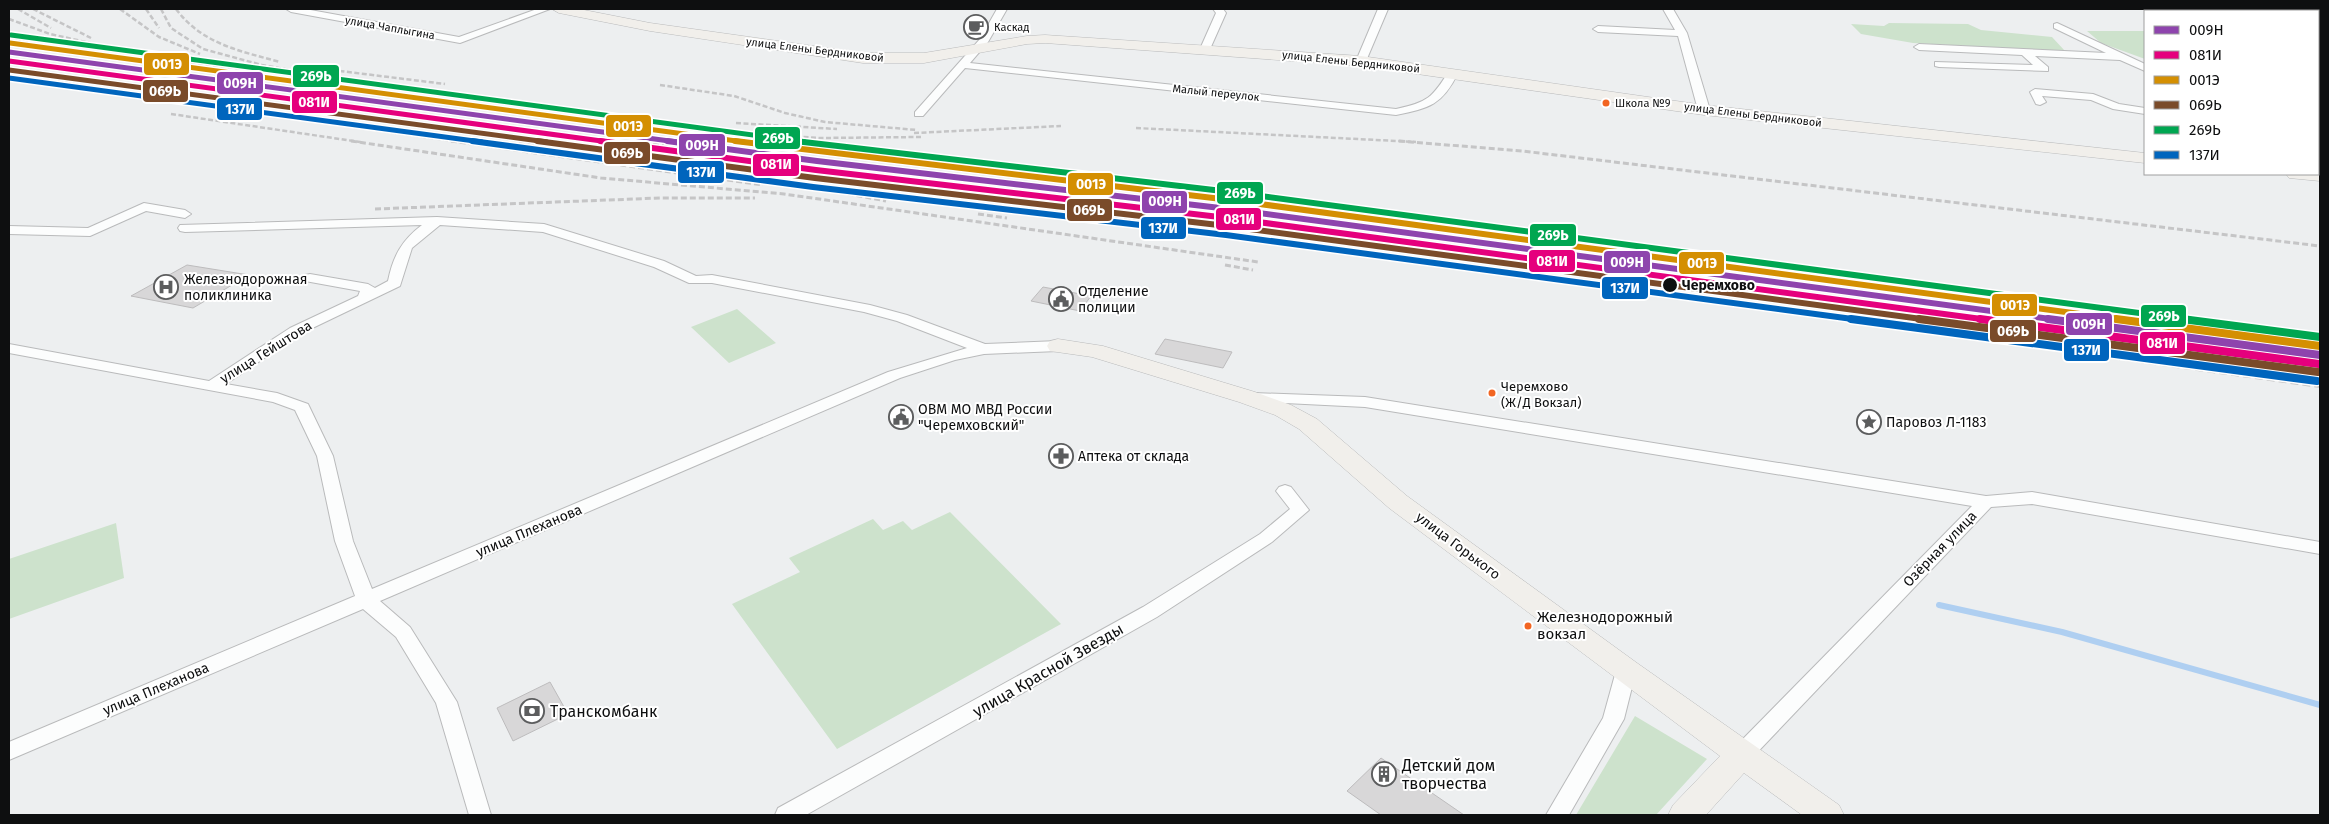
<svg xmlns="http://www.w3.org/2000/svg" width="2329" height="824" font-family="'Fira Sans',sans-serif">
  <style>
    .green { fill: #cde2cc }
    .lines { fill: none; stroke-linecap: round; stroke-linejoin: round }
    .stream { stroke: #afcff1; stroke-width: 6 }
    .building { fill: #d8d7d8; stroke: #bdbcbd }
    .street-casing { stroke: #b9babb; stroke-width: 2 }
    .secondary-casing { stroke: #b9babb; stroke-width: 1 }
    .street { fill: #fcfdfd; fill-rule: evenodd }
    .secondary { fill: #f1efeb; fill-rule: evenodd }
    .rail-far2 { stroke: #c5c5c6; stroke-width: 2.5; stroke-dasharray: 5 2.5; stroke-linecap: butt }
    .rail-far1 { stroke: #c5c5c6; stroke-width: 3; stroke-dasharray: 6 3; stroke-linecap: butt }
    .rail { stroke: #c5c5c6; stroke-width: 4; stroke-dasharray: 8 4; stroke-linecap: butt }
    .rail-1-far2-casing { stroke: #fff; stroke-width: 8 }
    .rail-1-far1-casing { stroke: #fff; stroke-width: 9 }
    .rail-1-casing { stroke: #fff; stroke-width: 11 }
    .rail-2-far2-casing { stroke: #fff; stroke-width: 8 }
    .rail-2-far1-casing { stroke: #fff; stroke-width: 9 }
    .rail-2-casing { stroke: #fff; stroke-width: 11 }
    .rail-3-far2-casing { stroke: #fff; stroke-width: 8 }
    .rail-3-far1-casing { stroke: #fff; stroke-width: 9 }
    .rail-3-casing { stroke: #fff; stroke-width: 11 }
    .rail-4-far2-casing { stroke: #fff; stroke-width: 8 }
    .rail-4-far1-casing { stroke: #fff; stroke-width: 9 }
    .rail-4-casing { stroke: #fff; stroke-width: 11 }
    .rail-5-far2-casing { stroke: #fff; stroke-width: 8 }
    .rail-5-far1-casing { stroke: #fff; stroke-width: 9 }
    .rail-5-casing { stroke: #fff; stroke-width: 11 }
    .rail-6-far2-casing { stroke: #fff; stroke-width: 8 }
    .rail-6-far1-casing { stroke: #fff; stroke-width: 9 }
    .rail-6-casing { stroke: #fff; stroke-width: 11 }
    .rail-1-far2 { stroke: #8e44ad; stroke-width: 5 }
    .rail-1-far1 { stroke: #8e44ad; stroke-width: 6 }
    .rail-1 { stroke: #8e44ad; stroke-width: 8 }
    .rail-2-far2 { stroke: #e5007d; stroke-width: 5 }
    .rail-2-far1 { stroke: #e5007d; stroke-width: 6 }
    .rail-2 { stroke: #e5007d; stroke-width: 8 }
    .rail-3-far2 { stroke: #d48f02; stroke-width: 5 }
    .rail-3-far1 { stroke: #d48f02; stroke-width: 6 }
    .rail-3 { stroke: #d48f02; stroke-width: 8 }
    .rail-4-far2 { stroke: #7a4b2a; stroke-width: 5 }
    .rail-4-far1 { stroke: #7a4b2a; stroke-width: 6 }
    .rail-4 { stroke: #7a4b2a; stroke-width: 8 }
    .rail-5-far2 { stroke: #00a651; stroke-width: 5 }
    .rail-5-far1 { stroke: #00a651; stroke-width: 6 }
    .rail-5 { stroke: #00a651; stroke-width: 8 }
    .rail-6-far2 { stroke: #0065bd; stroke-width: 5 }
    .rail-6-far1 { stroke: #0065bd; stroke-width: 6 }
    .rail-6 { stroke: #0065bd; stroke-width: 8 }
    .bus-dot { fill: #f26522; stroke: #fff; stroke-width: 2 }
    .stop-dot { fill: #0e0f10; stroke: #fff; stroke-width: 2 }
    .labels { text-anchor: middle; dominant-baseline: central; stroke-width: 4; stroke-linejoin: round; paint-order: stroke }
    .far-poi-label { font-size: 11px; fill: #0e0f10; stroke: #fff; text-anchor: start }
    .far-street-label { font-size: 11px; fill: #0e0f10; stroke: #fff }
    .far-bus-label { font-size: 11px; fill: #0e0f10; stroke: #fff; text-anchor: start }
    .bus-label { font-size: 13px; fill: #0e0f10; stroke: #fff; text-anchor: start }
    .poi-label { font-size: 14px; fill: #0e0f10; stroke: #fff; text-anchor: start }
    .stop-label { font-size: 14px; font-weight: bold; fill: #0e0f10; stroke: #fff; text-anchor: start }
    .street-label { font-size: 14px; fill: #0e0f10; stroke: #fff }
    .near-bus-label { font-size: 15px; fill: #0e0f10; stroke: #fff; text-anchor: start }
    .near-street-label { font-size: 16px; fill: #0e0f10; stroke: #fff }
    .near-poi-label { font-size: 16px; fill: #0e0f10; stroke: #fff; text-anchor: start }
    .line-badge { stroke: #fff; stroke-width: 2 }
    .badge-label { font-size: 14px; text-anchor: middle; font-weight: bold; fill: #fff }
  </style>
  <rect width="100%" height="100%" fill="#edeff0"/>
  <!-- green -->
  <path class="green" d="M1889 23 1968 24 1981 30 2052 37 2065 51 1913 43 1861 34 1851 24 1884 26Z
    M2087 31H2145V59L2101 43Z
    M737 309 776 343 729 363 691 327Z
    M950 512 1061 624 837 749 732 604 800 572 789 558 873 519 883 530 903 521 912 530Z
    M116 523 124 578 9 619V559Z
    M1635 716 1707 759 1656 815H1576Z"/>
  <g class="lines">
    <!-- stream -->
    <path class="stream" d="M1939 605 2062 632 2320 705"/>
  </g>
  <!-- building -->
  <path class="building" d="M187 265 249 275 193 308 131 296Z
    M1043 287 1091 296 1080 311 1031 301Z
    M1165 339 1232 352 1223 368 1155 354Z
    M550 682 568 714 513 741 497 708Z
    M1381 758 1464 815H1381L1347 791Z"/>
  <g class="lines">
    <defs>
      <path id="street" d="M286 9H305L459 37 537 9H550L460 43 291 12Z
        M997 9H1007L988 42 970 63 1396 109C1428 102 1432 98 1449 71L1453 70 1458 73C1442 105 1430 108 1396 115L965 68 923 116H915V112L980 39Z
        M1213 9H1223L1226 13 1210 49 1205 52 1200 49 1216 13Z
        M1378 9H1388L1366 61 1365 63H1357L1356 61Z
        M1663 9H1673L1687 33 1710 110 1708 112H1700L1698 110 1678 36 1598 32 1593 29 1598 26 1675 30Z
        M2057 23 2145 64V71L2120 60 2035 56 2048 67V71L1939 67 1935 66V62L2033 65 2022 55 1919 50 1914 47 1919 44 2106 53 2054 28V24Z
        M2318 53H2320V59H2318Z
        M2318 66H2320V73H2318Z
        M2035 89 2093 94 2119 104 2145 108V114L2113 109 2091 100 2042 96 2046 102 2040 105 2036 104 2030 92Z
        M144 203 185 210 191 214 185 218 146 211 90 236 9 234V226L88 228Z
        M437 217 544 224 664 261 696 276 712 275 870 305 907 315 985 344 1058 341 1066 346 1058 351 984 354 955 360 900 378 380 601 410 627 457 702 491 815H469L436 703 396 637 363 609 9 760V742L355 596 335 541 317 456 295 410 273 402 9 353V344L209 381 290 328 358 296 360 291 305 281 303 278 305 275 310 274 368 284 375 288 388 281C393 256 402 240 422 225L185 232 180 231 178 228 180 225ZM440 225 543 232 654 267 689 283H712L864 312 897 321 967 348 888 372 372 589 353 541 333 456 308 404 277 393 226 384 300 334 400 286 412 248Z
        M1253 393 1365 397 1986 496 2032 492 2320 542V554L2032 504 1991 507 1750 760 1742 763 1734 760 1731 754 1734 748 1972 506 1365 407 1247 401 1245 398 1247 395Z
        M1285 485 1291 487 1309 510 1272 542 1157 617 806 815H775L778 808 1143 607 1260 534 1290 509 1276 491 1279 487Z
        M1626 663 1633 665 1636 671 1624 719 1569 815H1546L1603 718 1616 671 1619 665Z"/>
      <path id="secondary" d="M552 9H579L650 23 863 53H924L1027 36 1045 35 1361 56 1704 105 2145 153V163L1704 115 1361 66 1045 43 1027 44 924 63H863L650 31 559 13Z
        M2318 170 2320 171V181L2289 178 2286 174H2318Z
        M1058 339 1103 346 1255 392 1291 405 1317 419 1407 496 1637 663 1839 805 1844 815H1802L1744 773 1706 815H1668L1673 805 1720 756 1389 508 1299 429 1275 415 1239 402 1092 357 1050 351 1047 346 1050 341Z"/>
    </defs>
    <!-- street casing -->
    <use href="#street" class="street-casing"/>
    <!-- secondary casing -->
    <use href="#secondary" class="secondary-casing"/>
    <!-- street -->
    <use href="#street" class="street"/>
    <!-- secondary -->
    <use href="#secondary" class="secondary"/>
    <!-- rail-far2 -->
    <path class="rail-far2" d="M18 9 51 28
      M33 9 91 38
      M120 9 159 37 200 54
      M146 9 159 28
      M161 9 171 28 203 49 262 65 374 85 719 132 820 138 921 137
      M176 9C202 44 240 51 280 62
      M9 19 50 34 161 59 368 91
      M9 36 33 45
      M9 70 66 77
      M332 70 445 84
      M58 80 114 93 460 142
      M95 82 528 142
      M660 85 734 96 785 113 825 122 917 130
      M429 100 573 121
      M171 114 360 142
      M596 123 631 129
      M736 123 837 129
      M1136 128 1416 142
      M914 133 1061 126"/>
    <!-- rail-far1 -->
    <path class="rail-far1" d="M351 141 601 178 784 194 1258 262
      M451 141 763 185
      M519 141 701 166 886 201
      M1399 141 1522 151 2320 246
      M653 144C1049 213 1449 264 1848 320
      M375 209 660 198H755
      M978 214 1007 218
      M1225 265 1253 270"/>
    <!-- rail -->
    <path class="rail" d="M1839 319 2320 386"/>
    <defs>
      <path id="rail-1-far2" d="M9 52 677 142"/>
      <path id="rail-1-far1" d="M667 141 817 161 1229 209 2058 320"/>
      <path id="rail-1" d="M2048 319 2320 355"/>
      <path id="rail-2-far2" d="M9 61 609 142"/>
      <path id="rail-2-far1" d="M600 141 816 170 1228 218 1989 320"/>
      <path id="rail-2" d="M1980 319 2319 364"/>
      <path id="rail-3-far2" d="M10 43 744 142"/>
      <path id="rail-3-far1" d="M735 141 1230 200 2125 320"/>
      <path id="rail-3" d="M2116 319 2320 346"/>
      <path id="rail-4-far2" d="M9 70 547 142"/>
      <path id="rail-4-far1" d="M537 141 815 178 1227 226 1929 320"/>
      <path id="rail-4" d="M1919 319 2318 372"/>
      <path id="rail-5-far2" d="M11 35 805 142"/>
      <path id="rail-5-far1" d="M795 141 1231 192 2192 320"/>
      <path id="rail-5" d="M2182 319 2320 337"/>
      <path id="rail-6-far2" d="M9 78 482 142"/>
      <path id="rail-6-far1" d="M472 141 813 187 1226 235 1860 320"/>
      <path id="rail-6" d="M1851 319 2317 381"/>
    </defs>
    <!-- rail-1-far2 casing -->
    <use href="#rail-1-far2" class="rail-1-far2-casing"/>
    <!-- rail-1-far1 casing -->
    <use href="#rail-1-far1" class="rail-1-far1-casing"/>
    <!-- rail-1 casing -->
    <use href="#rail-1" class="rail-1-casing"/>
    <!-- rail-2-far2 casing -->
    <use href="#rail-2-far2" class="rail-2-far2-casing"/>
    <!-- rail-2-far1 casing -->
    <use href="#rail-2-far1" class="rail-2-far1-casing"/>
    <!-- rail-2 casing -->
    <use href="#rail-2" class="rail-2-casing"/>
    <!-- rail-3-far2 casing -->
    <use href="#rail-3-far2" class="rail-3-far2-casing"/>
    <!-- rail-3-far1 casing -->
    <use href="#rail-3-far1" class="rail-3-far1-casing"/>
    <!-- rail-3 casing -->
    <use href="#rail-3" class="rail-3-casing"/>
    <!-- rail-4-far2 casing -->
    <use href="#rail-4-far2" class="rail-4-far2-casing"/>
    <!-- rail-4-far1 casing -->
    <use href="#rail-4-far1" class="rail-4-far1-casing"/>
    <!-- rail-4 casing -->
    <use href="#rail-4" class="rail-4-casing"/>
    <!-- rail-5-far2 casing -->
    <use href="#rail-5-far2" class="rail-5-far2-casing"/>
    <!-- rail-5-far1 casing -->
    <use href="#rail-5-far1" class="rail-5-far1-casing"/>
    <!-- rail-5 casing -->
    <use href="#rail-5" class="rail-5-casing"/>
    <!-- rail-6-far2 casing -->
    <use href="#rail-6-far2" class="rail-6-far2-casing"/>
    <!-- rail-6-far1 casing -->
    <use href="#rail-6-far1" class="rail-6-far1-casing"/>
    <!-- rail-6 casing -->
    <use href="#rail-6" class="rail-6-casing"/>
    <!-- rail-1-far2 -->
    <use href="#rail-1-far2" class="rail-1-far2"/>
    <!-- rail-1-far1 -->
    <use href="#rail-1-far1" class="rail-1-far1"/>
    <!-- rail-1 -->
    <use href="#rail-1" class="rail-1"/>
    <!-- rail-2-far2 -->
    <use href="#rail-2-far2" class="rail-2-far2"/>
    <!-- rail-2-far1 -->
    <use href="#rail-2-far1" class="rail-2-far1"/>
    <!-- rail-2 -->
    <use href="#rail-2" class="rail-2"/>
    <!-- rail-3-far2 -->
    <use href="#rail-3-far2" class="rail-3-far2"/>
    <!-- rail-3-far1 -->
    <use href="#rail-3-far1" class="rail-3-far1"/>
    <!-- rail-3 -->
    <use href="#rail-3" class="rail-3"/>
    <!-- rail-4-far2 -->
    <use href="#rail-4-far2" class="rail-4-far2"/>
    <!-- rail-4-far1 -->
    <use href="#rail-4-far1" class="rail-4-far1"/>
    <!-- rail-4 -->
    <use href="#rail-4" class="rail-4"/>
    <!-- rail-5-far2 -->
    <use href="#rail-5-far2" class="rail-5-far2"/>
    <!-- rail-5-far1 -->
    <use href="#rail-5-far1" class="rail-5-far1"/>
    <!-- rail-5 -->
    <use href="#rail-5" class="rail-5"/>
    <!-- rail-6-far2 -->
    <use href="#rail-6-far2" class="rail-6-far2"/>
    <!-- rail-6-far1 -->
    <use href="#rail-6-far1" class="rail-6-far1"/>
    <!-- rail-6 -->
    <use href="#rail-6" class="rail-6"/>
  </g>
  <!-- icons -->
  <defs>
    <symbol id="cafe-ring" viewBox="-11 -11 22 22"><circle r="9.5" fill="#fff" stroke="#5c5d5e" stroke-width="1.5"/><path d="M-5.5-4.5H6V0H3Q3 3.5 0 3.5H-2.5Q-5.5 3.5-5.5 0ZM3-3.2v2h1.7v-2ZM-6 4.5H4V6H-6Z" fill="#5c5d5e"/></symbol>
    <symbol id="hospital-ring" viewBox="-11 -11 22 22"><circle r="9.5" fill="#fff" stroke="#5c5d5e" stroke-width="1.5"/><path d="M-5-5h3v3.5h4V-5h3V5h-3V1.5h-4V5h-3Z" fill="#5c5d5e"/></symbol>
    <symbol id="civic-ring" viewBox="-11 -11 22 22"><circle r="9.5" fill="#fff" stroke="#5c5d5e" stroke-width="1.5"/><path d="M-.6-6.5H3V-4.5H.6V-3L4-1V1h2V6H-6V1h2V-1L-.6-3ZM-1.2 2.5V6h2.4V2.5Z" fill="#5c5d5e"/></symbol>
    <symbol id="sight-ring" viewBox="-11 -11 22 22"><circle r="9.5" fill="#fff" stroke="#5c5d5e" stroke-width="1.5"/><path d="M0-6L1.8-2.2L6-1.7L2.9 1.2L3.7 5.4L0 3.3L-3.7 5.4L-2.9 1.2L-6-1.7L-1.8-2.2Z" fill="#5c5d5e"/></symbol>
    <symbol id="pharmacy-ring" viewBox="-11 -11 22 22"><circle r="9.5" fill="#fff" stroke="#5c5d5e" stroke-width="1.5"/><path d="M-2-6h4v4h4v4h-4v4h-4v-4h-4v-4h4Z" fill="#5c5d5e"/></symbol>
    <symbol id="bank-ring" viewBox="-11 -11 22 22"><circle r="9.5" fill="#fff" stroke="#5c5d5e" stroke-width="1.5"/><path d="M-6-4H6V4H-6ZM0-2.3a2.3 2.3 0 1 0 0 4.6a2.3 2.3 0 1 0 0-4.6Z" fill="#5c5d5e"/></symbol>
    <symbol id="building-ring" viewBox="-11 -11 22 22"><circle r="9.5" fill="#fff" stroke="#5c5d5e" stroke-width="1.5"/><path d="M-4-6H4V6H1V3H-1V6H-4ZM-2.5-4.3h1.7v1.8h-1.7ZM.8-4.3h1.7v1.8H.8ZM-2.5-1h1.7V.8h-1.7ZM.8-1h1.7V.8H.8Z" fill="#5c5d5e"/></symbol>
  </defs>
  <g fill-rule="evenodd">
    <use href="#cafe-ring" x="962" y="13" width="28" height="28"/>
    <use href="#hospital-ring" x="152" y="273" width="28" height="28"/>
    <use href="#civic-ring" x="1047" y="285" width="28" height="28"/>
    <use href="#civic-ring" x="887" y="403" width="28" height="28"/>
    <use href="#sight-ring" x="1855" y="408" width="28" height="28"/>
    <use href="#pharmacy-ring" x="1047" y="442" width="28" height="28"/>
    <use href="#bank-ring" x="518" y="697" width="28" height="28"/>
    <use href="#building-ring" x="1370" y="760" width="28" height="28"/>
  </g>
  <!-- markers -->
  <g class="bus-dot">
    <circle cx="1606" cy="103" r="4.5"/>
    <circle cx="1492" cy="393" r="4.5"/>
    <circle cx="1528" cy="626" r="4.5"/>
  </g>
  <circle class="stop-dot" cx="1670" cy="285" r="8"/>
  <g class="labels">
    <!-- far-poi labels -->
    <g class="far-poi-label">
      <text x="994" y="27">Каскад</text>
    </g>
    <!-- far-street labels -->
    <g class="far-street-label">
      <text transform="translate(390 28) rotate(10)">улица Чаплыгина</text>
      <text transform="translate(815 50) rotate(7)">улица Елены Бердниковой</text>
      <text transform="translate(1351 62) rotate(6)">улица Елены Бердниковой</text>
      <text transform="translate(1216 93) rotate(6)">Малый переулок</text>
      <text transform="translate(1753 115) rotate(7)">улица Елены Бердниковой</text>
    </g>
    <!-- far-bus labels -->
    <g class="far-bus-label">
      <text x="1615" y="103">Школа №9</text>
    </g>
    <!-- bus labels -->
    <g class="bus-label">
      <text x="1501" y="386">Черемхово<tspan x="1501" dy="16">(Ж/Д Вокзал)</tspan></text>
    </g>
    <!-- poi labels -->
    <g class="poi-label">
      <text x="184" y="279">Железнодорожная<tspan x="184" dy="16">поликлиника</tspan></text>
      <text x="1078" y="291">Отделение<tspan x="1078" dy="16">полиции</tspan></text>
      <text x="918" y="409">ОВМ МО МВД России<tspan x="918" dy="16">"Черемховский"</tspan></text>
      <text x="1886" y="422">Паровоз Л-1183</text>
      <text x="1078" y="456">Аптека от склада</text>
    </g>
    <!-- stop labels -->
    <g class="stop-label">
      <text x="1682" y="285">Черемхово</text>
    </g>
    <!-- street labels -->
    <g class="street-label">
      <text transform="translate(266 352) rotate(-32)">улица Гейштова</text>
      <text transform="translate(529 531) rotate(-23)">улица Плеханова</text>
      <text transform="translate(1458 546) rotate(37)">улица Горького</text>
      <text transform="translate(1940 549) rotate(-46)">Озёрная улица</text>
      <text transform="translate(156 689) rotate(-23)">улица Плеханова</text>
    </g>
    <!-- near-bus labels -->
    <g class="near-bus-label">
      <text x="1537" y="617">Железнодорожный<tspan x="1537" dy="17">вокзал</tspan></text>
    </g>
    <!-- near-street labels -->
    <g class="near-street-label">
      <text transform="translate(1048 670) rotate(-30)">улица Красной Звезды</text>
    </g>
    <!-- near-poi labels -->
    <g class="near-poi-label">
      <text x="550" y="711">Транскомбанк</text>
      <text x="1402" y="765">Детский дом<tspan x="1402" dy="18">творчества</tspan></text>
    </g>
  </g>
  <g class="line-badge">
    <rect x="143" y="52" width="47" height="24" rx="5" fill="#d48f02"/>
    <rect x="292" y="64" width="48" height="24" rx="5" fill="#00a651"/>
    <rect x="216" y="71" width="48" height="24" rx="5" fill="#8e44ad"/>
    <rect x="142" y="79" width="47" height="24" rx="5" fill="#7a4b2a"/>
    <rect x="291" y="90" width="47" height="24" rx="5" fill="#e5007d"/>
    <rect x="216" y="97" width="47" height="24" rx="5" fill="#0065bd"/>
    <rect x="605" y="114" width="47" height="24" rx="5" fill="#d48f02"/>
    <rect x="754" y="126" width="47" height="24" rx="5" fill="#00a651"/>
    <rect x="678" y="133" width="48" height="24" rx="5" fill="#8e44ad"/>
    <rect x="603" y="141" width="48" height="24" rx="5" fill="#7a4b2a"/>
    <rect x="752" y="153" width="48" height="24" rx="5" fill="#e5007d"/>
    <rect x="677" y="160" width="48" height="24" rx="5" fill="#0065bd"/>
    <rect x="1067" y="172" width="47" height="24" rx="5" fill="#d48f02"/>
    <rect x="1216" y="181" width="48" height="24" rx="5" fill="#00a651"/>
    <rect x="1141" y="190" width="47" height="24" rx="5" fill="#8e44ad"/>
    <rect x="1066" y="198" width="47" height="24" rx="5" fill="#7a4b2a"/>
    <rect x="1215" y="207" width="47" height="24" rx="5" fill="#e5007d"/>
    <rect x="1140" y="216" width="47" height="24" rx="5" fill="#0065bd"/>
    <rect x="1529" y="223" width="48" height="24" rx="5" fill="#00a651"/>
    <rect x="1528" y="249" width="48" height="24" rx="5" fill="#e5007d"/>
    <rect x="1603" y="250" width="48" height="24" rx="5" fill="#8e44ad"/>
    <rect x="1678" y="251" width="47" height="24" rx="5" fill="#d48f02"/>
    <rect x="1601" y="276" width="48" height="24" rx="5" fill="#0065bd"/>
    <rect x="1991" y="293" width="47" height="24" rx="5" fill="#d48f02"/>
    <rect x="2140" y="304" width="47" height="24" rx="5" fill="#00a651"/>
    <rect x="2065" y="312" width="48" height="24" rx="5" fill="#8e44ad"/>
    <rect x="1989" y="319" width="48" height="24" rx="5" fill="#7a4b2a"/>
    <rect x="2139" y="331" width="47" height="24" rx="5" fill="#e5007d"/>
    <rect x="2063" y="338" width="47" height="24" rx="5" fill="#0065bd"/>
  </g>
  <g class="badge-label">
    <text x="167" y="69">001Э</text>
    <text x="316" y="81">269Ь</text>
    <text x="240" y="88">009Н</text>
    <text x="165" y="96">069Ь</text>
    <text x="314" y="107">081И</text>
    <text x="240" y="114">137И</text>
    <text x="628" y="131">001Э</text>
    <text x="778" y="143">269Ь</text>
    <text x="702" y="150">009Н</text>
    <text x="627" y="158">069Ь</text>
    <text x="776" y="169">081И</text>
    <text x="701" y="177">137И</text>
    <text x="1091" y="189">001Э</text>
    <text x="1240" y="198">269Ь</text>
    <text x="1165" y="206">009Н</text>
    <text x="1089" y="215">069Ь</text>
    <text x="1239" y="224">081И</text>
    <text x="1163" y="233">137И</text>
    <text x="1553" y="240">269Ь</text>
    <text x="1552" y="266">081И</text>
    <text x="1627" y="267">009Н</text>
    <text x="1702" y="268">001Э</text>
    <text x="1625" y="293">137И</text>
    <text x="2015" y="310">001Э</text>
    <text x="2164" y="321">269Ь</text>
    <text x="2089" y="329">009Н</text>
    <text x="2013" y="336">069Ь</text>
    <text x="2162" y="348">081И</text>
    <text x="2086" y="355">137И</text>
  </g>
  <!-- border -->
  <rect width="2329" height="824" fill="none" stroke="#0e0f10" stroke-width="20"/>
  <!-- legend -->
  <rect x="2144" y="10" width="175" height="165" fill="#ffffff" stroke="#9f9f9f"/>
  <rect x="2154" y="26" width="25" height="8" fill="#8e44ad" stroke="#9f9f9f"/>
  <text x="2189" y="35" font-size="15" fill="#0e0f10">009Н</text>
  <rect x="2154" y="51" width="25" height="8" fill="#e5007d" stroke="#9f9f9f"/>
  <text x="2189" y="60" font-size="15" fill="#0e0f10">081И</text>
  <rect x="2154" y="76" width="25" height="8" fill="#d48f02" stroke="#9f9f9f"/>
  <text x="2189" y="85" font-size="15" fill="#0e0f10">001Э</text>
  <rect x="2154" y="101" width="25" height="8" fill="#7a4b2a" stroke="#9f9f9f"/>
  <text x="2189" y="110" font-size="15" fill="#0e0f10">069Ь</text>
  <rect x="2154" y="126" width="25" height="8" fill="#00a651" stroke="#9f9f9f"/>
  <text x="2189" y="135" font-size="15" fill="#0e0f10">269Ь</text>
  <rect x="2154" y="151" width="25" height="8" fill="#0065bd" stroke="#9f9f9f"/>
  <text x="2189" y="160" font-size="15" fill="#0e0f10">137И</text>
</svg>
